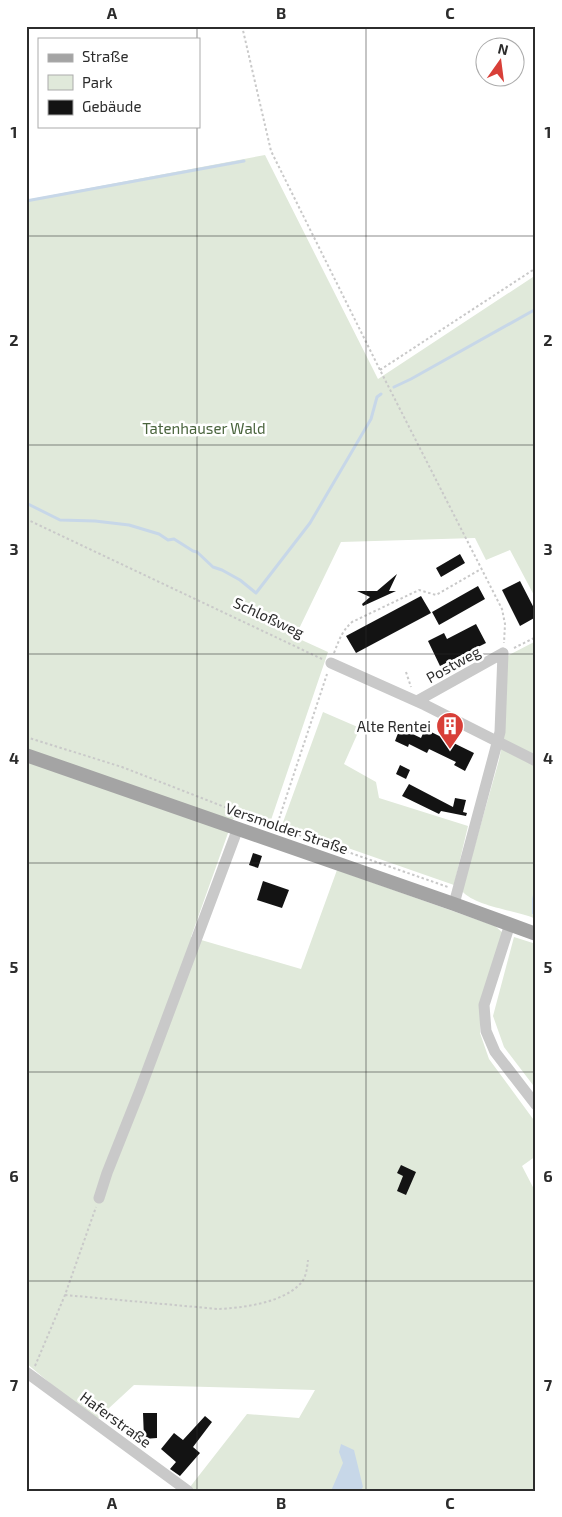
<svg xmlns="http://www.w3.org/2000/svg" width="562" height="1517" font-family="'Exo 2',sans-serif">
  <style>
    .green { fill: #e0e9da }
    .water { fill: #c7d7e8 }
    .lines { fill: none; stroke-linecap: round; stroke-linejoin: round }
    .stream { stroke: #c7d7e8; stroke-width: 3 }
    .building { fill: #131313 }
    .path { stroke: #c9c9c9; stroke-width: 2; stroke-dasharray: 2.5 2.5; stroke-linecap: butt }
    .minor { stroke: #c9c9c9; stroke-width: 11 }
    .major { stroke: #a4a4a4; stroke-width: 14 }
    .grid { fill: none; stroke: #2c2c2c; stroke-width: 1; stroke-opacity: 0.55 }
    .labels { text-anchor: middle; dominant-baseline: central; stroke-width: 5; stroke-linejoin: round; paint-order: stroke }
    .park-label { font-size: 15px; fill: #4a643d; stroke: #fff }
    .street-label { font-size: 15px; fill: #2c2c2c; stroke: #fff }
    .poi-label { font-size: 15px; fill: #2c2c2c; stroke: #fff; text-anchor: end }
    .neatline { fill: none; stroke: #2c2c2c; stroke-width: 2 }
    .grid-label { font-size: 16px; text-anchor: middle; font-weight: bold; fill: #2c2c2c }
  </style>
  <rect width="100%" height="100%" fill="#fff"/>
  <!-- green -->
  <path class="green" d="M265 155 378 379 536 275V599L510 550 486 560 475 538 341 542 295 637 328 652 271 820 233 819 191 937 301 969 337 870 495 926 503 933 480 1005V1033L489 1059 536 1123V1156L522 1166 536 1193V1491H195L190 1487 247 1414 299 1418 315 1390 134 1385 95 1421 26 1363V200Z
    M536 641V881L532 914 536 916V919C516 910 476 907 462 891L499 760 504 735 507 656Z
    M323 712 360 728 344 764 376 782 379 798 468 826 454 885 282 825Z
    M514 937 536 944V1089L504 1047 493 1016Z"/>
  <!-- water -->
  <path class="water" d="M536 881V916L532 914V899Z
    M341 1444 354 1450 363 1487 360 1491H331L343 1463 339 1452Z"/>
  <g class="lines">
    <!-- stream -->
    <path class="stream" d="M26 201 244 161
      M394 387 411 379 536 309
      M26 503 60 520 95 521 129 525 159 534 168 540 174 539 193 551 197 552 213 567 222 570 240 580 256 593 310 523 371 419 377 397 381 394"/>
  </g>
  <!-- building -->
  <path class="building" d="M460 554 465 563 441 577 436 568Z
    M397 574 389 591H396L363 606 362 604 370 597 357 591H377Z
    M520 581 536 612V617L520 626 502 590Z
    M478 586 485 599 439 625 432 612Z
    M421 596 431 613 356 653 346 636Z
    M476 624 486 643 440 666 428 641 444 633 447 639Z
    M400 728 421 738 425 729 474 753 465 771 454 765 456 762 429 749 427 753 409 744 408 747 395 741Z
    M400 765 410 770 406 779 396 774Z
    M409 784 453 807 455 798 466 800 463 812 467 813 466 816 441 811 439 814 402 796Z
    M253 853 262 856 258 868 249 865Z
    M263 881 289 890 282 908 257 900Z
    M401 1165 416 1172 406 1195 397 1191 403 1176 397 1173Z
    M143 1413H157V1438L144 1439Z
    M205 1416 212 1422 193 1447 200 1453 180 1476 170 1469 176 1462 161 1449 174 1433 183 1440Z"/>
  <g class="lines">
    <!-- path -->
    <path class="path" d="M242 26 271 151 380 370 502 609 505 624 504 643
      M380 370 536 268
      M26 519 322 659
      M514 648 536 637
      M334 653C339 640 342 631 352 622L419 590 436 595 481 569
      M406 672 411 687
      M26 737 122 767 276 827 448 887
      M276 828 327 674
      M65 1295 218 1309C242 1308 281 1303 299 1285 306 1279 307 1269 308 1260
      M35 1366 65 1295 96 1207"/>
    <!-- minor -->
    <path class="minor" d="M331 663 425 705 536 761
      M417 701 503 653
      M454 904 500 732 503 653
      M510 924 484 1005 486 1031 495 1052 536 1105
      M99 1198 107 1173 140 1090 238 828
      M26 1372 188 1491"/>
    <!-- major -->
    <path class="major" d="M26 755 454 904 536 934"/>
  </g>
  <!-- grid -->
  <path class="grid" d="M197 26V39M366 26V1491M197 126V1491M26 236H536M26 445H536M26 654H536M26 863H536M26 1072H536M26 1281H536"/>
  <!-- icons -->
  <defs>
    <symbol id="building-pin" viewBox="-11 -11 22 30"><path d="M0 17L-7.5 6A9.5 9.5 0 1 1 7.5 6Z" fill="#d83f38" stroke="#fff"/><path d="M-4-6H4V6H1V3H-1V6H-4ZM-2.5-4.3h1.7v1.8h-1.7ZM.8-4.3h1.7v1.8H.8ZM-2.5-1h1.7V.8h-1.7ZM.8-1h1.7V.8H.8Z" fill="#fff"/></symbol>
  </defs>
  <g fill-rule="evenodd">
    <use href="#building-pin" x="434" y="710" width="32" height="43"/>
  </g>
  <g class="labels">
    <!-- park labels -->
    <g class="park-label">
      <text x="204" y="428">Tatenhauser Wald</text>
    </g>
    <!-- street labels -->
    <g class="street-label">
      <text transform="translate(269 617) rotate(25)">Schloßweg</text>
      <text transform="translate(453 664) rotate(-29)">Postweg</text>
      <text transform="translate(287 828) rotate(19)">Versmolder Straße</text>
      <text transform="translate(116 1419) rotate(36)">Haferstraße</text>
    </g>
    <!-- poi labels -->
    <g class="poi-label">
      <text x="431" y="726">Alte Rentei</text>
    </g>
  </g>
  <!-- border -->
  <rect width="562" height="1517" fill="none" stroke="#ffffff" stroke-width="55"/>
  <!-- legend -->
  <rect x="38" y="38" width="162" height="90" fill="#ffffff" stroke="#ababab"/>
  <rect x="48" y="54" width="25" height="8" fill="#a4a4a4" stroke="#ababab"/>
  <text x="82" y="62" font-size="15" fill="#2c2c2c">Straße</text>
  <rect x="48" y="75" width="25" height="15" fill="#e0e9da" stroke="#ababab"/>
  <text x="82" y="88" font-size="15" fill="#2c2c2c">Park</text>
  <rect x="48" y="100" width="25" height="15" fill="#131313" stroke="#ababab"/>
  <text x="82" y="112" font-size="15" fill="#2c2c2c">Gebäude</text>
  <!-- north arrow -->
  <g transform="translate(500 62) rotate(14)"><circle r="24" fill="#ffffff" stroke="#ababab"/>
  <path d="M0-4L9 19L0 12L-9 19Z" fill="#d83f38"/>
  <text y="-8" font-size="14" font-weight="bold" text-anchor="middle" fill="#2c2c2c">N</text>
  </g>
  <rect x="28" y="28" width="506" height="1462" class="neatline"/>
  <g class="grid-label">
    <text x="112" y="19">A</text>
    <text x="281" y="19">B</text>
    <text x="450" y="19">C</text>
    <text x="14" y="138">1</text>
    <text x="548" y="138">1</text>
    <text x="14" y="346">2</text>
    <text x="548" y="346">2</text>
    <text x="14" y="555">3</text>
    <text x="548" y="555">3</text>
    <text x="14" y="764">4</text>
    <text x="548" y="764">4</text>
    <text x="14" y="973">5</text>
    <text x="548" y="973">5</text>
    <text x="14" y="1182">6</text>
    <text x="548" y="1182">6</text>
    <text x="14" y="1391">7</text>
    <text x="548" y="1391">7</text>
    <text x="112" y="1509">A</text>
    <text x="281" y="1509">B</text>
    <text x="450" y="1509">C</text>
  </g>
</svg>
